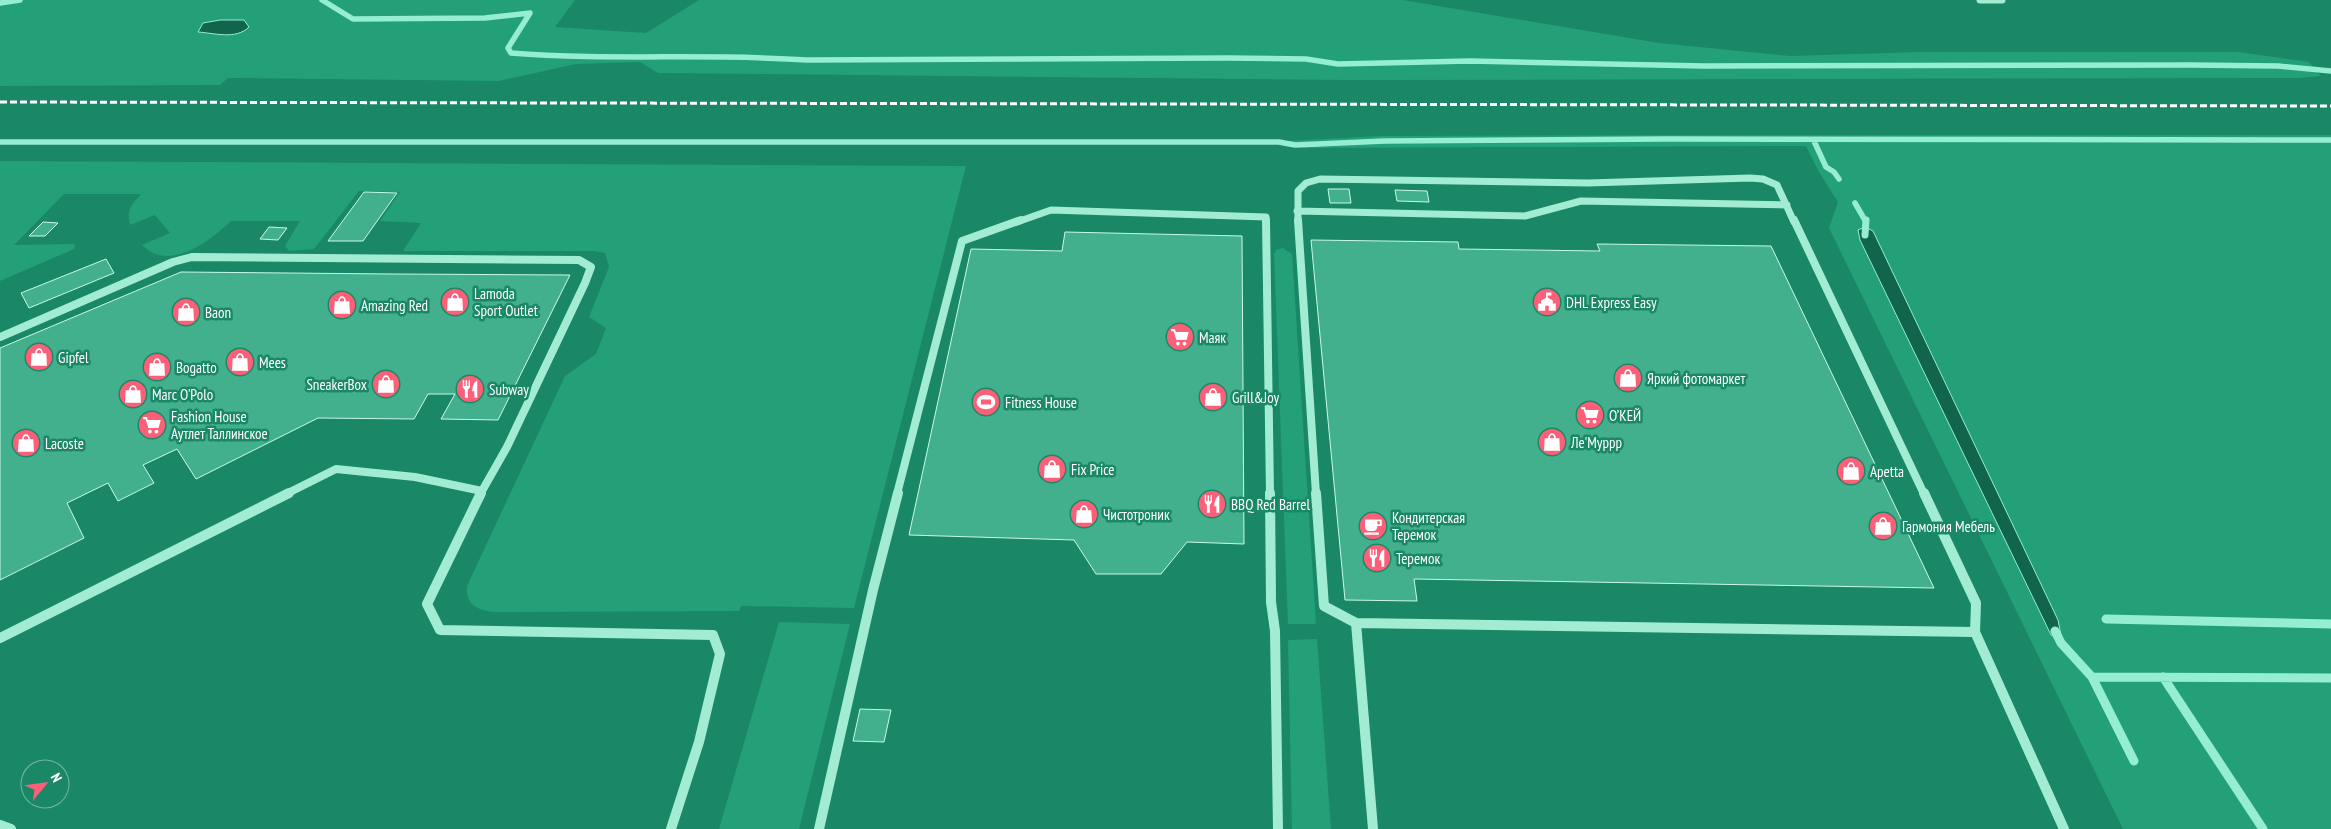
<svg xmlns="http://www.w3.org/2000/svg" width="2331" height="829" font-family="'PT Sans Narrow',sans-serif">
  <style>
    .green { fill: #23a078; fill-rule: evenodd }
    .water { fill: #11654c; stroke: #95eed1 }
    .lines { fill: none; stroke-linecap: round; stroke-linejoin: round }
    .stream-far2 { stroke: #95eed1; stroke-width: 5.5 }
    .stream-far1 { stroke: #95eed1; stroke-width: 7 }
    .stream { stroke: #95eed1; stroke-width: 9 }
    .building { fill: #43b08d; stroke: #c8f9e9 }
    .minor-far2 { stroke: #a2ecd4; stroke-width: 7 }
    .minor-far1 { stroke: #a2ecd4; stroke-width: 8 }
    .minor { stroke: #a2ecd4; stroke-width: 10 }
    .rail { stroke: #fff; stroke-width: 3; stroke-dasharray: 7 3; stroke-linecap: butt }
    .labels { text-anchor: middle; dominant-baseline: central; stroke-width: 5; stroke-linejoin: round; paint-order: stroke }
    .poi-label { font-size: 15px; fill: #fff; stroke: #1a8766; text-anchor: start }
  </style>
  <rect width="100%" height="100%" fill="#1a8766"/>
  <!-- green -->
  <path class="green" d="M0 0H575L555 27 646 33 699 0H1403L1659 43 1790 56 1918 52H2238L2309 62 2321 76 2299 78 1348 80 658 73 640 62 576 64 499 81 228 78 220 85 0 86Z
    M1665 135H2331V829H2123L1829 228 1838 202 1819 172 1806 146 1305 148 1283 146V141L1382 136ZM1858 230 1873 231 2058 620 2061 640 2051 635 1860 240Z
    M0 161 966 166 854 608 741 606 739 611 496 612C480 611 465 606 467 586L565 376 596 354 606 328 589 317 609 267 605 253 594 251H403L421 223 380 221 400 192 359 191 314 249 289 251 285 246 300 221H231C213 238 182 263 155 254 150 252 146 248 142 245L170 233 155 215 130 225C126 209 132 205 141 194H64L14 245 75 244 74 249 0 281Z
    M1283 248 1292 254 1316 624H1288L1274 254 1276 250Z
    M779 622 850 624 799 829H719Z
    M1317 639 1331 829H1292L1288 640Z"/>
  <!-- water -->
  <path class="water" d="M220 20H244L249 27C236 40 214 33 198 32L203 23Z
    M1865 227 1873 231 2058 620 2062 640 2051 635 1860 240 1858 230Z"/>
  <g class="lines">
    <!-- stream-far2 -->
    <path class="stream-far2" d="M322 0 353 19 485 18 530 13 508 48 511 53C609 61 709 53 807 60L1227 58 1306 59 1338 64 1470 61 1704 66 2191 65 2278 66 2331 71
      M0 3 20 0
      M1814 141 1826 167 1834 172 1839 179
      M0 142H1279L1295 145 1385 141 1667 139 2331 140
      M1855 203 1866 222"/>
    <!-- stream-far1 -->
    <path class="stream-far1" d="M1865 235 1866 220"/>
    <!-- stream -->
    <path class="stream" d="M2106 619 2331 624
      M2055 631 2061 643 2092 677
      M2163 677 2263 829
      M2134 761 2092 677 2331 678"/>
  </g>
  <!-- building -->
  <path class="building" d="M1328 189H1349L1351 203H1330Z
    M1395 190 1427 191 1429 202 1397 201Z
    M364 192 397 193 363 241H328Z
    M43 222 58 223 45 236H29Z
    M269 227 287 228 278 240 260 239Z
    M1065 232 1242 236 1244 544 1187 542 1161 574H1096L1074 540 909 535 971 249 1062 251Z
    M1311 240 1458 242 1459 249 1600 251 1597 244 1771 246 1934 588 1414 579 1417 601 1345 600Z
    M106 259 114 273 29 308 21 293Z
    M181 272 392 274 570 275 498 420 441 419 455 394H428L414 419 318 418 196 479 177 449 143 465 154 483 118 501 108 483 67 503 84 538 0 580V348Z
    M860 709 891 710 884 742 853 741Z"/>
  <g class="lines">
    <!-- minor-far2 -->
    <path class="minor-far2" d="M1980 0H2002
      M1297 211 1525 216 1581 201 1787 205
      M1017 222 1051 210 1266 217V222
      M1298 222V191L1306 183 1320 179 1588 183 1750 178 1763 179 1777 185 1794 222"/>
    <!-- minor-far1 -->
    <path class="minor-far1" d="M1266 220 1270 494
      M1298 220 1316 494
      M1794 220 1924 494
      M0 337 173 262 192 257 579 260 591 267 585 283 507 447 482 491
      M286 494 336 469 415 477 482 491 481 494
      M897 494 962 241 1021 220"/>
    <!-- minor -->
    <path class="minor" d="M481 493 427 604 440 630 713 635 720 654 699 742 671 829
      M1270 493 1271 602 1275 631 1278 829
      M1316 493 1324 606 1356 623 1975 632
      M1924 493 1976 603 1975 632
      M1356 623 1373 829
      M1975 632 2064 829
      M0 638 289 493
      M0 825 11 829
      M819 829 873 590 898 493"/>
    <!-- rail -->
    <path class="rail" d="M0 102 2331 106"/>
  </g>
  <!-- icons -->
  <defs>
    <symbol id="shop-disc" viewBox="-11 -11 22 22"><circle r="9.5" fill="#fe5f78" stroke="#1a8766"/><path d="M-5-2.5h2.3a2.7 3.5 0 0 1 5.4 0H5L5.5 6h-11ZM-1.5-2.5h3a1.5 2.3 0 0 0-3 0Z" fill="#fff"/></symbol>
    <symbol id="civic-disc" viewBox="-11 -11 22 22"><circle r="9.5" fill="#fe5f78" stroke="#1a8766"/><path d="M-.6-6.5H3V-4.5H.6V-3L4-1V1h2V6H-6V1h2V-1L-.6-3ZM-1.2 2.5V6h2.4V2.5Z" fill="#fff"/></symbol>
    <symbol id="supermarket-disc" viewBox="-11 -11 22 22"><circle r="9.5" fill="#fe5f78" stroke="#1a8766"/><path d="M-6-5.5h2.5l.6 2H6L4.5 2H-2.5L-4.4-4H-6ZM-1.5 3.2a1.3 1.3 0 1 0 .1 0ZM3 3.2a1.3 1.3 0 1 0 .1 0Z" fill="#fff"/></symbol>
    <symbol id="restaurant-disc" viewBox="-11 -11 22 22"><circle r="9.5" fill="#fe5f78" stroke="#1a8766"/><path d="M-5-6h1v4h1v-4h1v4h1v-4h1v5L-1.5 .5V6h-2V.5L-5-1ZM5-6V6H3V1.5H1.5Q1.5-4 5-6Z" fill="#fff"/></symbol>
    <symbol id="stadium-disc" viewBox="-11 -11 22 22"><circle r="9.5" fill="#fe5f78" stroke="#1a8766"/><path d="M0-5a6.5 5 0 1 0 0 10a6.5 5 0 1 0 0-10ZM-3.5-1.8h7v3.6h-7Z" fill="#fff"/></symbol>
    <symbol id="cafe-disc" viewBox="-11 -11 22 22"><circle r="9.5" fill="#fe5f78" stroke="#1a8766"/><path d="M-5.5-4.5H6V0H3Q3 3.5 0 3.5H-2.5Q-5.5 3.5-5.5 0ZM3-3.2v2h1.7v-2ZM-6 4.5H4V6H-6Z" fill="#fff"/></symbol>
  </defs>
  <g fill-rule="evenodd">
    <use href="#shop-disc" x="439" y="286" width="32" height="32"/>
    <use href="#civic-disc" x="1531" y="286" width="32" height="32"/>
    <use href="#shop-disc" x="326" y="289" width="32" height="32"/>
    <use href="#shop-disc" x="170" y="296" width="32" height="32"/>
    <use href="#supermarket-disc" x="1164" y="321" width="32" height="32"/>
    <use href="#shop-disc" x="23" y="341" width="32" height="32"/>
    <use href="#shop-disc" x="224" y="346" width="32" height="32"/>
    <use href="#shop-disc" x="141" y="351" width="32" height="32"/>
    <use href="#shop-disc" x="1612" y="362" width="32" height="32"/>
    <use href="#shop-disc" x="370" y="368" width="32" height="32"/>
    <use href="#restaurant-disc" x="454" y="373" width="32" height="32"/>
    <use href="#shop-disc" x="117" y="378" width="32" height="32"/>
    <use href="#shop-disc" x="1197" y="381" width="32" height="32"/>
    <use href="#stadium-disc" x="970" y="386" width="32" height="32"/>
    <use href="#supermarket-disc" x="1574" y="399" width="32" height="32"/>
    <use href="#supermarket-disc" x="136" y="409" width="32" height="32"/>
    <use href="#shop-disc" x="1536" y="426" width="32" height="32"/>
    <use href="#shop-disc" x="10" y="427" width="32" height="32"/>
    <use href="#shop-disc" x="1036" y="453" width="32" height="32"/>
    <use href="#shop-disc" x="1835" y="455" width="32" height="32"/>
    <use href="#restaurant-disc" x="1196" y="488" width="32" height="32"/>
    <use href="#shop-disc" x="1068" y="498" width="32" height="32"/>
    <use href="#cafe-disc" x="1357" y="510" width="32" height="32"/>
    <use href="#shop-disc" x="1867" y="510" width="32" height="32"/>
    <use href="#restaurant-disc" x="1361" y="542" width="32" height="32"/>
  </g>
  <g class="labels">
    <!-- poi labels -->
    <g class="poi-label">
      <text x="474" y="293">Lamoda<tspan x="474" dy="17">Sport Outlet</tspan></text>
      <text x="1566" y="302">DHL Express Easy</text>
      <text x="361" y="305">Amazing Red</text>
      <text x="205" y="312">Baon</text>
      <text x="1199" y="337">Маяк</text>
      <text x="58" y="357">Gipfel</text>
      <text x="259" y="362">Mees</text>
      <text x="176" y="367">Bogatto</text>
      <text x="1647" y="378">Яркий фотомаркет</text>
      <text x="367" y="384" text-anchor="end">SneakerBox</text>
      <text x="489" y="389">Subway</text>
      <text x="152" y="394">Marc O'Polo</text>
      <text x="1232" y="397">Grill&amp;Joy</text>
      <text x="1005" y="402">Fitness House</text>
      <text x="1609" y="415">О’КЕЙ</text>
      <text x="171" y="416">Fashion House<tspan x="171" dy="17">Аутлет Таллинское</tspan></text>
      <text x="1571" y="442">Ле'Муррр</text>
      <text x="45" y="443">Lacoste</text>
      <text x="1071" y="469">Fix Price</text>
      <text x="1870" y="471">Apetta</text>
      <text x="1231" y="504">BBQ Red Barrel</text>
      <text x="1103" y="514">Чистотроник</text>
      <text x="1392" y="517">Кондитерская<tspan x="1392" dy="17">Теремок</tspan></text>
      <text x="1902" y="526">Гармония Мебель</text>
      <text x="1396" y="558">Теремок</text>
    </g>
  </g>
  <!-- north arrow -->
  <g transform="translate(45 784) rotate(61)"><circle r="24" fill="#1a8766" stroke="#76b7a3"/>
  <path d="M0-4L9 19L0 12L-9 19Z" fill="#fe5f78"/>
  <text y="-8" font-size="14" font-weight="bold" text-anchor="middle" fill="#ffffff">N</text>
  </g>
</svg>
